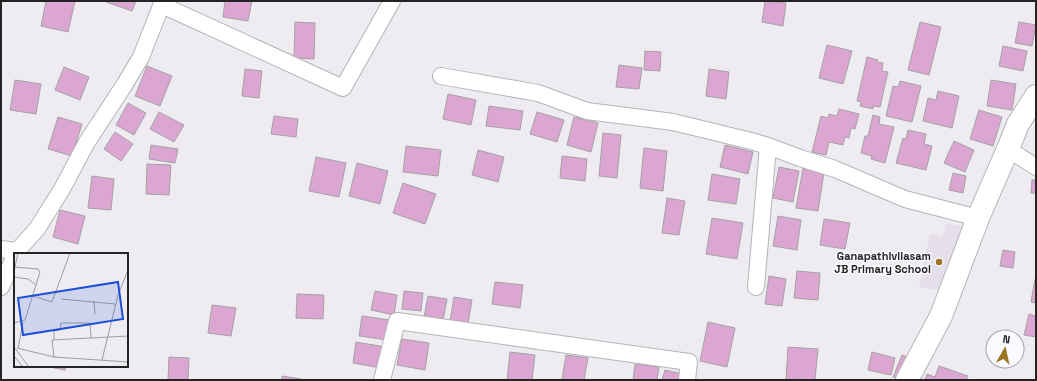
<svg xmlns="http://www.w3.org/2000/svg" width="1037" height="381" font-family="'Space Grotesk',sans-serif">
  <style>
    .built { fill: #e4dfeb }
    .building { fill: #dba6d1; stroke: #a5a2a5 }
    .lines { fill: none; stroke-linecap: round; stroke-linejoin: round }
    .street-casing { stroke: #b5b3b8; stroke-width: 18 }
    .secondary-casing { stroke: #b5b3b8; stroke-width: 24 }
    .street { stroke: #fff; stroke-width: 16 }
    .secondary { stroke: #fff; stroke-width: 22 }
    .poi-dot { fill: #9b7722; stroke: #fbfafe; stroke-width: 1.5 }
    .labels { text-anchor: middle; dominant-baseline: central; stroke-width: 3; stroke-linejoin: round; paint-order: stroke }
    .poi-label { font-size: 11px; font-weight: bold; fill: #242425; stroke: #fbfafe; text-anchor: end }
    .inset-road { fill: none; stroke: #9d9c9f; stroke-width: 1 }
    .view { fill: #1d4ed8; fill-opacity: 0.15; stroke: #1d4ed8; stroke-width: 2 }
    .inset-edge { fill: none; stroke: #242425; stroke-width: 2 }
  </style>
  <rect width="100%" height="100%" fill="#eeecf1"/>
  <!-- built -->
  <path class="built" d="M946 223 963 227 947 291 919 287 930 234 942 237Z"/>
  <!-- building -->
  <path class="building" d="M46 1H75L68 32 41 26Z
    M106 1H136L132 11 106 2Z
    M225 1H252L248 21 223 17Z
    M765 1 786 3 783 26 762 22Z
    M295 22 315 23 314 59 294 58Z
    M920 22 941 27 929 75 908 70Z
    M1019 22 1036 25 1032 46 1015 43Z
    M827 45 852 51 843 84 819 78Z
    M1003 46 1027 51 1023 71 999 66Z
    M645 51 661 52 660 71 644 70Z
    M867 57 878 60 877 62 883 63 882 71 888 72 880 107 873 106V109L860 106 861 102 857 101Z
    M619 65 642 68 639 89 616 87Z
    M147 66 172 76 160 106 135 96Z
    M64 67 89 77 80 100 55 90Z
    M245 69 262 71 259 98 242 96Z
    M709 69 729 72 726 99 706 96Z
    M15 80 41 84 36 114 10 110Z
    M991 80 1016 84 1012 110 987 106Z
    M900 81 921 86 912 122 886 116 893 86 898 87Z
    M938 91 959 96 952 128 923 121 928 98 936 100Z
    M448 94 476 100 471 125 443 119Z
    M128 103 146 113 134 135 116 125Z
    M489 106 523 111 520 130 486 126Z
    M839 109 859 114 855 129 851 128 849 138 845 137 843 145 829 142 826 155 812 152 821 116 828 118 829 114 837 116Z
    M979 110 1002 117 993 146 970 139Z
    M159 112 184 125 174 142 150 129Z
    M537 112 564 120 557 142 530 134Z
    M873 115 880 117 879 124 894 127 885 163 871 159 872 156 861 153 865 136H868Z
    M274 116 298 119 296 137 271 134Z
    M58 117 82 124 72 156 48 149Z
    M574 117 598 123 591 152 567 145Z
    M908 130 926 134 924 144 932 146 926 170 896 163 903 138 906 139Z
    M115 132 133 144 121 161 104 149Z
    M603 133 621 135 617 178 599 176Z
    M954 141 974 150 965 172 944 163Z
    M151 145 178 149 175 163 149 159Z
    M725 145 753 152 748 174 720 167Z
    M406 146 441 150 438 176 403 172Z
    M644 148 667 151 663 191 640 188Z
    M478 150 504 157 498 182 472 175Z
    M562 156 587 159 585 181 560 178Z
    M316 157 346 163 339 197 309 191Z
    M357 163 388 171 380 204 349 196Z
    M147 164 171 165 169 195 146 194Z
    M779 167 799 171 793 202 773 198Z
    M803 168 824 172 818 211 796 208Z
    M953 173 966 176 963 193 949 190Z
    M712 174 740 179 736 204 708 200Z
    M92 176 114 179 111 210 88 208Z
    M1032 180H1036V193H1031Z
    M403 183 436 194 425 224 393 213Z
    M667 198 685 201 679 235 662 233Z
    M60 210 85 216 78 244 53 237Z
    M778 216 801 220 797 250 773 246Z
    M712 218 743 223 737 259 706 254Z
    M824 219 850 223 845 249 820 245Z
    M1003 250 1015 252 1013 268 1000 266Z
    M797 271 820 273 818 300 794 298Z
    M769 276 786 279 782 306 765 304Z
    M1035 279H1036V303L1031 302Z
    M495 282 523 285 520 308 492 304Z
    M375 291 397 295 394 315 371 310Z
    M404 291 423 293 421 311 402 309Z
    M297 294 324 295 323 319 296 318Z
    M428 296 447 299 443 321 424 317Z
    M454 297 472 300 468 324 450 321Z
    M212 305 236 308 231 336 208 333Z
    M1029 314 1036 316V337L1024 335Z
    M362 316 390 320 388 340 359 336Z
    M708 322 735 328 727 367 700 361Z
    M402 339 429 343 425 370 397 365Z
    M356 342 385 347 381 368 353 363Z
    M788 347 818 349 815 380 786 379Z
    M510 352 535 355 532 380H507Z
    M872 352 895 358 891 375 868 370Z
    M566 355 588 358 584 380H570L562 379Z
    M902 355 915 360 901 380 893 377Z
    M169 357 189 358 188 380H168Z
    M635 364 659 367 657 380H633Z
    M44 366H66L65 370Z
    M939 366 968 376 966 380H925L927 374 935 377Z
    M665 370 683 374 682 380H662Z
    M282 376 301 379 300 380H282Z"/>
  <g class="lines">
    <defs>
      <path id="street" d="M162 5 343 88 392 1
        M441 76 538 93 587 111 673 122 751 141 768 146 800 158 835 169 905 199 978 218
        M1008 149 1036 167
        M1 249 17 251 37 229 62 189 87 142 123 87 141 57 163 1
        M1 287 15 256
        M756 287 768 146
        M382 380 397 321 689 362 687 380"/>
      <path id="secondary" d="M907 380 941 316 978 218 1008 149 1018 124 1036 96"/>
    </defs>
    <!-- street casing -->
    <use href="#street" class="street-casing"/>
    <!-- secondary casing -->
    <use href="#secondary" class="secondary-casing"/>
    <!-- street -->
    <use href="#street" class="street"/>
    <!-- secondary -->
    <use href="#secondary" class="secondary"/>
  </g>
  <!-- markers -->
  <circle class="poi-dot" cx="939" cy="262" r="4"/>
  <g class="labels">
    <!-- poi labels -->
    <g class="poi-label">
      <text x="931" y="256">Ganapathivilasam<tspan x="931" dy="13">JB Primary School</tspan></text>
    </g>
  </g>
  <!-- overview -->
  <g transform="translate(14 253)">
    <rect width="114" height="114" fill="#eeecf1"/>
    <path class="inset-road" d="M0 14 24 16 26 19 11 67 0 70M1 14 4 0M0 24 14 26 22 32M19 43 38 49 56 0M47 46 101 51M80 48 81 61M40 86V78L46 77 47 70H76L77 85M0 94 15 114M3 95 40 104 114 109M4 96 9 69M0 103 9 114M40 104 38 87 114 83M88 107 104 42 114 17"/>
    <path class="view" d="M104 29 109 66 9 82 4 45Z"/>
    <rect width="114" height="114" class="inset-edge"/>
  </g>
  <!-- border -->
  <rect width="1037" height="381" fill="none" stroke="#242425" stroke-width="4"/>
  <!-- north arrow -->
  <g transform="translate(1005 349) rotate(9)"><circle r="19" fill="#fbfafe" stroke="#a5a4a7"/>
  <path d="M0-3L7 15L0 10L-7 15Z" fill="#9b7722"/>
  <text y="-6" font-size="11" font-weight="bold" text-anchor="middle" fill="#242425">N</text>
  </g>
</svg>
